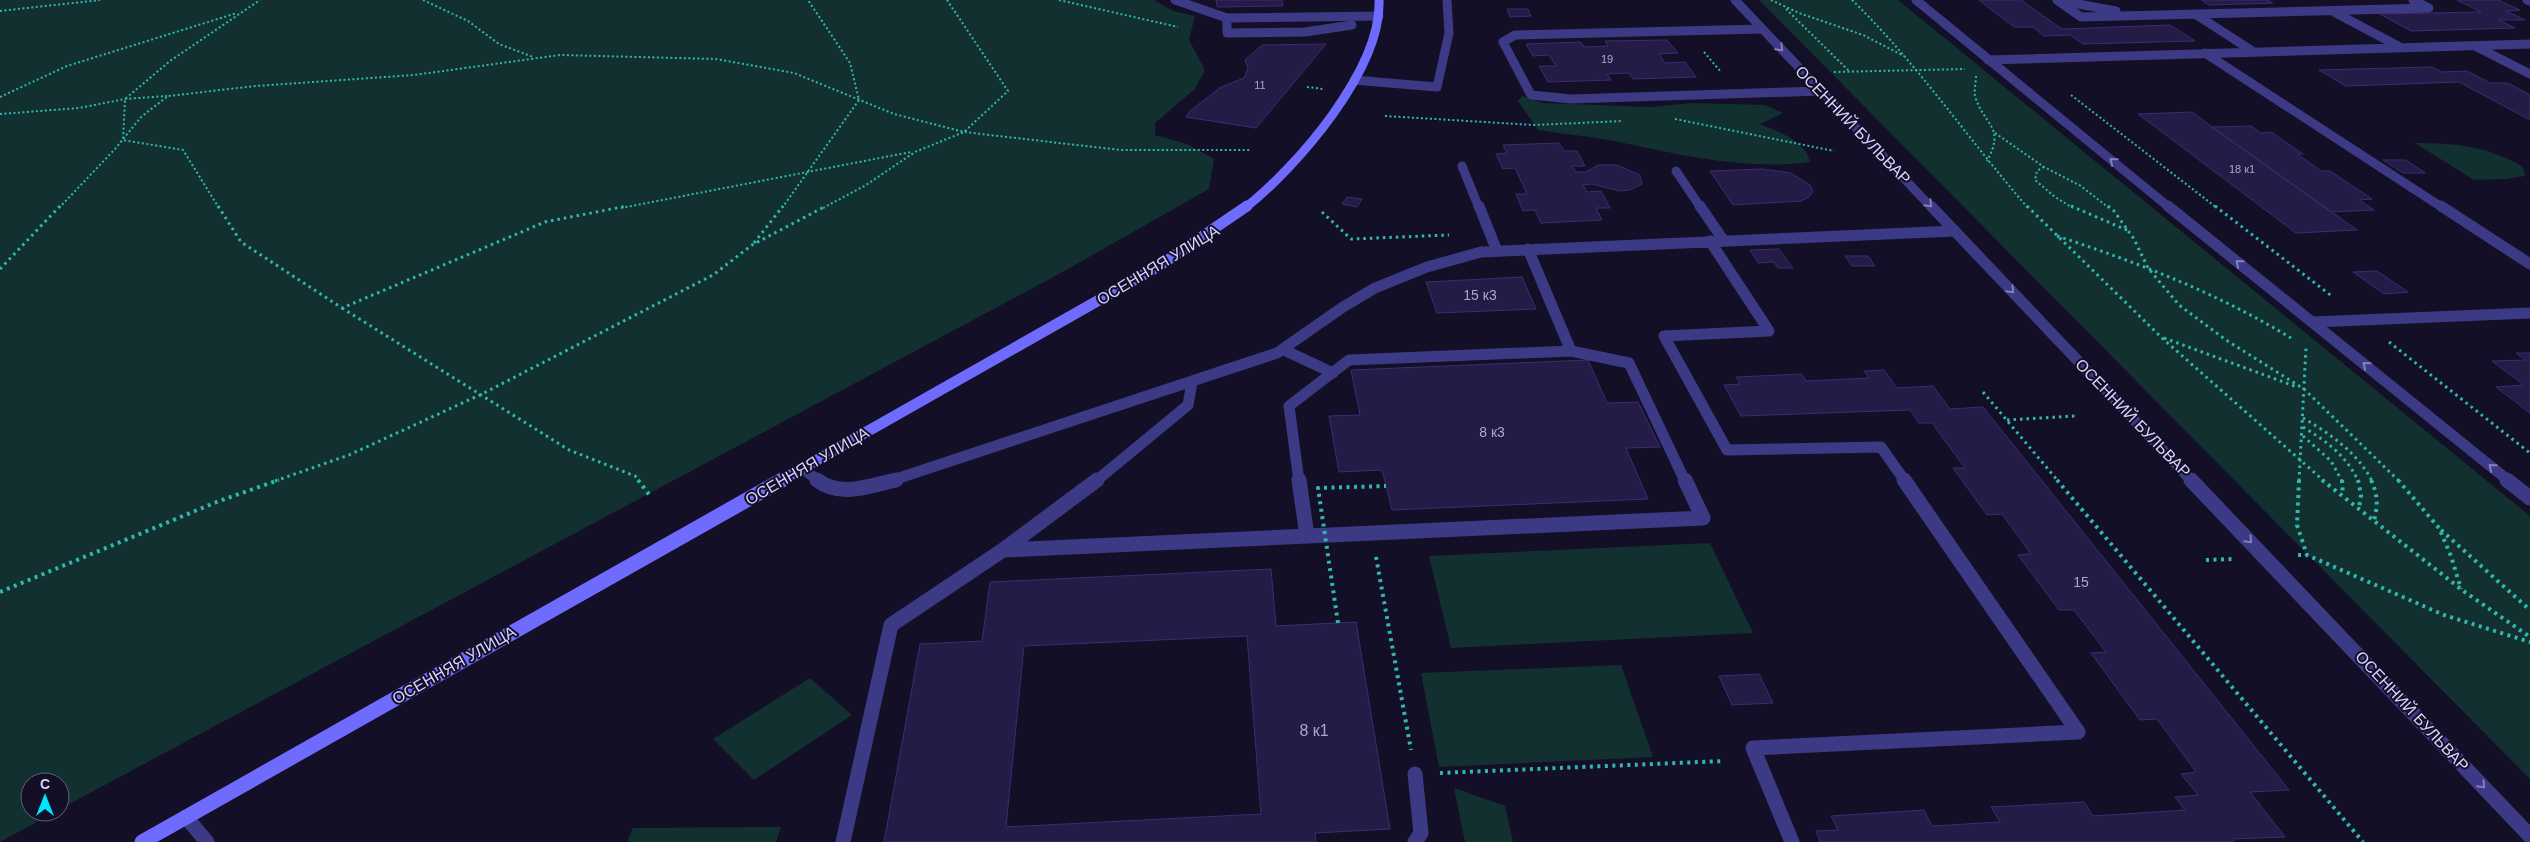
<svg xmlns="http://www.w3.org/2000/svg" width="2530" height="842" font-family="Arial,sans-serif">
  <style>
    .green { fill: #12302f }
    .building { fill: #241b47; stroke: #3b2d73; fill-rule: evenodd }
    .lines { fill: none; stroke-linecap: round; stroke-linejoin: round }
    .path-far2 { stroke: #2fb8b0; stroke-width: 2; stroke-dasharray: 2 2.5; stroke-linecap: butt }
    .path-far1 { stroke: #2fb8b0; stroke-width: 3; stroke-dasharray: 2.5 4; stroke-linecap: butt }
    .path { stroke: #2fb8b0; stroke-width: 4; stroke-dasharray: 3 4.5; stroke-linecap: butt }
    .service-far2 { stroke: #3d3a85; stroke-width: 9 }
    .service-far1 { stroke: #3d3a85; stroke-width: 11 }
    .service { stroke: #3d3a85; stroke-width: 15 }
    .tertiary-far2 { stroke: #3d3a85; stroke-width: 9 }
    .tertiary-far1 { stroke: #3d3a85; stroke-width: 11 }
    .tertiary { stroke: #3d3a85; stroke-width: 15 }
    .secondary-far2 { stroke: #6f6bff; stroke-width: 9 }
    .secondary-far1 { stroke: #6f6bff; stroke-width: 11 }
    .secondary { stroke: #6f6bff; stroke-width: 15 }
    .path-bridge { stroke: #2fb8b0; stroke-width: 4; stroke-dasharray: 3 4.5; stroke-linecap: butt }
    .oneway { stroke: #837fbc }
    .labels { text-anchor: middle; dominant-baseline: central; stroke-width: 4; stroke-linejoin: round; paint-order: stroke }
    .far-number-label { font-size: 11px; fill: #aca6d1 }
    .number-label { font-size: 14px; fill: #aca6d1 }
    .street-label { font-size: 16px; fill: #d9d4ff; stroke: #130f26 }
    .near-number-label { font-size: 16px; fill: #aca6d1 }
  </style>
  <rect width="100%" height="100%" fill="#130f26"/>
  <!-- green -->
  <path class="green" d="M0 0H1154L1173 11 1195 16 1189 40 1205 70 1195 89 1155 123V135L1187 144 1214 159 1209 189 1059 274 60 809V782H30V812H55L0 842Z
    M1759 0H1898L2530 516V779Z
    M1522 96 1542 103 1652 107 1691 103 1765 105 1783 113 1760 124C1779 132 1805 140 1810 162 1747 171 1676 154 1614 141 1589 136 1563 134 1538 130L1518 101Z
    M2415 143C2454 143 2489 146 2523 167L2525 176 2506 179 2474 180Z
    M1710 543 1753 633 1451 648 1429 556Z
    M1621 665 1653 757 1439 767 1421 673Z
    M810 678 852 715 754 780 713 739Z
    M1454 788 1505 806 1513 842H1465Z
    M781 827 776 842H627L633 828Z"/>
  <!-- building -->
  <path class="building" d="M1216 0H1282L1283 6 1217 7Z
    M1979 0H2021L2062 29 2170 25 2195 41 2083 44 2070 35 2044 36 2033 27H2014Z
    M2201 0H2267L2273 3 2209 5Z
    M2457 0H2498L2520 10 2506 11 2525 20H2499L2515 28 2411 31 2380 14 2481 12Z
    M1507 9H1528L1531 16 1510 17Z
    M1667 40 1678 53 1659 54 1665 63 1685 62 1696 77 1633 79 1629 73 1607 74 1611 80 1548 82 1539 66H1556L1549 55 1533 56 1526 44 1581 42 1584 47 1608 46 1605 41Z
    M1326 44 1256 128 1186 117 1190 111 1221 87 1244 78 1248 68 1245 60 1262 45Z
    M2432 67 2442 72 2467 71 2490 83H2508L2530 95V120L2459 82 2346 86 2319 70Z
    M2192 112 2212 127 2357 230 2296 233 2138 114Z
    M2251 126 2261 133 2271 132 2303 154H2297L2321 171H2330L2372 199 2359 200 2374 210 2331 212 2212 127Z
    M1559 143 1564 151H1577L1585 166H1572L1576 172H1586L1598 165H1617L1640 175 1642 184 1630 190 1620 191 1592 184 1583 185 1587 192 1601 191 1610 208H1596L1602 220 1541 223 1535 210 1523 211 1516 194H1527L1515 168 1503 169 1496 154 1507 153 1503 145Z
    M2383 160H2406L2425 173H2403Z
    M1762 169 1791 173 1810 185 1813 191 1809 197 1801 201 1733 205 1710 171Z
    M1347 197 1362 199 1357 207 1342 204Z
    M1779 249 1793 268H1778L1774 262 1758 263 1750 250Z
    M1845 256H1868L1875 266H1852Z
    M2377 271 2408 292 2384 294 2353 272Z
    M1522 277 1536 309 1437 313 1426 282Z
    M2516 353H2530V413L2496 387 2524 385 2492 361 2526 360Z
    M1588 360 1607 403 1638 402 1660 447 1626 448 1648 499 1392 510 1382 470 1339 472 1329 416 1360 415 1351 370Z
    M1884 370 1897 388 1933 386 1950 409 1983 407 2289 790 2250 792 2285 837 2233 839 2235 842H1820L1816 831 1838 830 1831 816 1924 810 1932 826 2000 822 1991 807 2084 802 2093 816 2185 810 2175 797 2198 795 2181 774 2196 772 2157 719 2140 720 2091 653 2106 652 2074 610H2059L2018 555 2031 554 2002 514 1987 515 1953 468H1965L1932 423H1919L1910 410 1741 416 1724 385 1740 384 1736 377 1802 374 1806 381 1869 378 1864 371Z
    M1271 569 1276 626 1356 622 1390 829 1315 833 1316 842H884L920 644 982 641 990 582ZM1247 636 1261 814 1006 827 1024 646Z
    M1759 674 1773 703 1732 705 1719 676Z"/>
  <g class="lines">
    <!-- path-far2 -->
    <path class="path-far2" d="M423 0 468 21 499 44 533 57
      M1059 0 1178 27
      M1771 0 1799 13 1863 35 1904 56
      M1852 0C1917 63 1968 139 2028 208
      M1786 9 1849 71
      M0 11 100 0
      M1704 52 1721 72
      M1834 72 1965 69
      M1976 76C1976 82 1974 90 1975 96 1984 126 2006 126 1987 161
      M1307 87 1323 89
      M2071 95 2217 208
      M0 97 67 66 237 13
      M0 114 79 108 125 99 167 96
      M1385 116 1534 125 1623 121
      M1675 119 1834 151
      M1995 133 2044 167 2081 186 2109 208
      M2044 167 2037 171 2035 180 2055 197 2073 208
      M59 208 115 149 141 117 168 96 256 86 414 75 560 55 716 59 794 73 894 114 964 132 1120 150H1251
      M219 208 183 150 123 140 125 99 170 61 260 0
      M621 208 911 152
      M782 208 859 100 850 63 808 0
      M823 208 866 185 915 152 964 132 1008 91 947 0"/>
    <!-- path-far1 -->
    <path class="path-far1" d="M218 206 241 242 342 308 545 222 627 206
      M2027 206 2162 338 2324 481
      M2071 206 2129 231
      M2108 206 2114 211 2134 239 2148 268 2179 305 2226 340 2304 389 2399 481
      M2215 206 2333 297
      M1322 212 1351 239 1449 235
      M2057 236C2139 263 2217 293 2291 338
      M754 243 783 206
      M0 269 60 206
      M342 308 569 450 635 476 639 481
      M2164 338 2297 387
      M2389 342 2530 453
      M1983 392 2058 481
      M2303 418C2329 433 2358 453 2372 481
      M2007 420 2076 416
      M2303 427C2326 441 2347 456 2358 481
      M2303 436 2331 461 2342 481
      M275 481 349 455 482 394 713 275 752 245 826 206
      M2299 481 2306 348"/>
    <!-- path -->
    <path class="path" d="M638 480 651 497
      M2057 480 2363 842
      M2299 480 2297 525 2307 555
      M2322 480 2462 590 2530 637
      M2342 480 2343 495
      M2358 480 2361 495 2359 508
      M2371 480C2378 495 2378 505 2374 521
      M2398 480 2439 528 2451 556 2461 589
      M2441 530 2530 610
      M2298 555H2307L2444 615 2530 642
      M1376 557 1411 750
      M2206 560 2232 559
      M0 592 219 501 279 480
      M1440 773 1724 761"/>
    <!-- service-far2 -->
    <path class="service-far2" d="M1175 0 1227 18 1379 16
      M2057 0 2081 17 2429 8 2413 0
      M2527 0 2530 1
      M2062 1 2116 11
      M2334 12 2398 46
      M2195 14 2254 52
      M1227 18V33L1305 32 1352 25
      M1762 29 1515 35 1503 42 1531 95 1571 99 1821 91
      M2477 47 2530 74
      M2205 53 2443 208
      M1988 60 2530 44
      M1354 80 1437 87 1449 33 1447 0
      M1462 166 1479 208
      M1676 171 1701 208"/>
    <!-- service-far1 -->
    <path class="service-far1" d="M1479 206 1497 251
      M1700 206 1724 241
      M2441 206 2530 264
      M1710 241 1769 331 1664 336 1727 450 1881 447 1905 481
      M1528 249 1571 351 1629 363 1685 481
      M2313 322 2530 313
      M1284 350 1333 373
      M802 468 819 481
      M890 481 1277 353 1343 307 1375 288 1427 267 1481 252 1955 231
      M1096 481 1188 405 1192 382
      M1299 481 1289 406 1349 360 1571 351"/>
    <!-- service -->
    <path class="service" d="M817 480C841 498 869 486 896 480
      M1299 480 1307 536
      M1003 550 1703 518 1685 480
      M1415 774 1421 833 1415 842
      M186 817 207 842
      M843 842 891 625 1003 550 1097 480
      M1792 842 1753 748 2078 732 1904 480"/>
    <!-- tertiary-far2 -->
    <path class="tertiary-far2" d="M1735 0 1932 208
      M1916 0 2170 208"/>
    <!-- tertiary-far1 -->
    <path class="tertiary-far1" d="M1931 206 2192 481
      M2168 206 2509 481"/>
    <!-- tertiary -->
    <path class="tertiary" d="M2191 480 2530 836
      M2507 480 2530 498"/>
    <!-- secondary-far2 -->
    <path class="secondary-far2" d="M1245 208C1297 167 1382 69 1379 0"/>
    <!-- secondary-far1 -->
    <path class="secondary-far1" d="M780 481 1159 266 1247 206"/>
    <!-- secondary -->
    <path class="secondary" d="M142 842 782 480"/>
    <!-- path-bridge -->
    <path class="path-bridge" d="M1338 623 1318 488 1386 486"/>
  </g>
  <!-- one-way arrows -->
  <defs><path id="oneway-chevron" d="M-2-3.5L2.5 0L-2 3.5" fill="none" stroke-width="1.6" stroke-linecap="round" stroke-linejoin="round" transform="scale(1.25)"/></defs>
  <g class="oneway">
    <use href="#oneway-chevron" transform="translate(1780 48) rotate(46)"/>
    <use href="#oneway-chevron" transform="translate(2113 161) rotate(-141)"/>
    <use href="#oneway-chevron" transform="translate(1929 204) rotate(46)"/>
    <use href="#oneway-chevron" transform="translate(2239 263) rotate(-141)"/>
    <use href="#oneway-chevron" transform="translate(2011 290) rotate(46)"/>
    <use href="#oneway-chevron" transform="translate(2366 365) rotate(-141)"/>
    <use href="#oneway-chevron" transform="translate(2492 467) rotate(-141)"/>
    <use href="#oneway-chevron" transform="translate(2249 540) rotate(46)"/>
    <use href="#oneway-chevron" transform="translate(2482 785) rotate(47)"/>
  </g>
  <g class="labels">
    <!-- far-number labels -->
    <g class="far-number-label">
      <text x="1607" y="59">19</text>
      <text x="1260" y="85">11</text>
      <text x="2242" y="169">18 к1</text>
    </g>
    <!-- number labels -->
    <g class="number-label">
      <text x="1480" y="295">15 к3</text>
      <text x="1492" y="432">8 к3</text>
      <text x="2081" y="582">15</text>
    </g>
    <!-- street labels -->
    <g class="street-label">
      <text transform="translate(1853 125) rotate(46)">ОСЕННИЙ БУЛЬВАР</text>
      <text transform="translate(1158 265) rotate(-31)">ОСЕННЯЯ УЛИЦА</text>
      <text transform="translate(2133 418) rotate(46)">ОСЕННИЙ БУЛЬВАР</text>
      <text transform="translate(807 466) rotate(-30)">ОСЕННЯЯ УЛИЦА</text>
      <text transform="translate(454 665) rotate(-30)">ОСЕННЯЯ УЛИЦА</text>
      <text transform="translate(2412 711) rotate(47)">ОСЕННИЙ БУЛЬВАР</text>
    </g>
    <!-- near-number labels -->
    <g class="near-number-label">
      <text x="1314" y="730">8 к1</text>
    </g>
  </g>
  <!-- north arrow -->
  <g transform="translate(45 797)"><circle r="24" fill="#130f26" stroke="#625e7d"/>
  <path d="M0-4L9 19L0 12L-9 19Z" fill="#00e5ff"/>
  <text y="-8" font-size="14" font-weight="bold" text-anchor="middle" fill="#d9d4ff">С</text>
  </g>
</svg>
